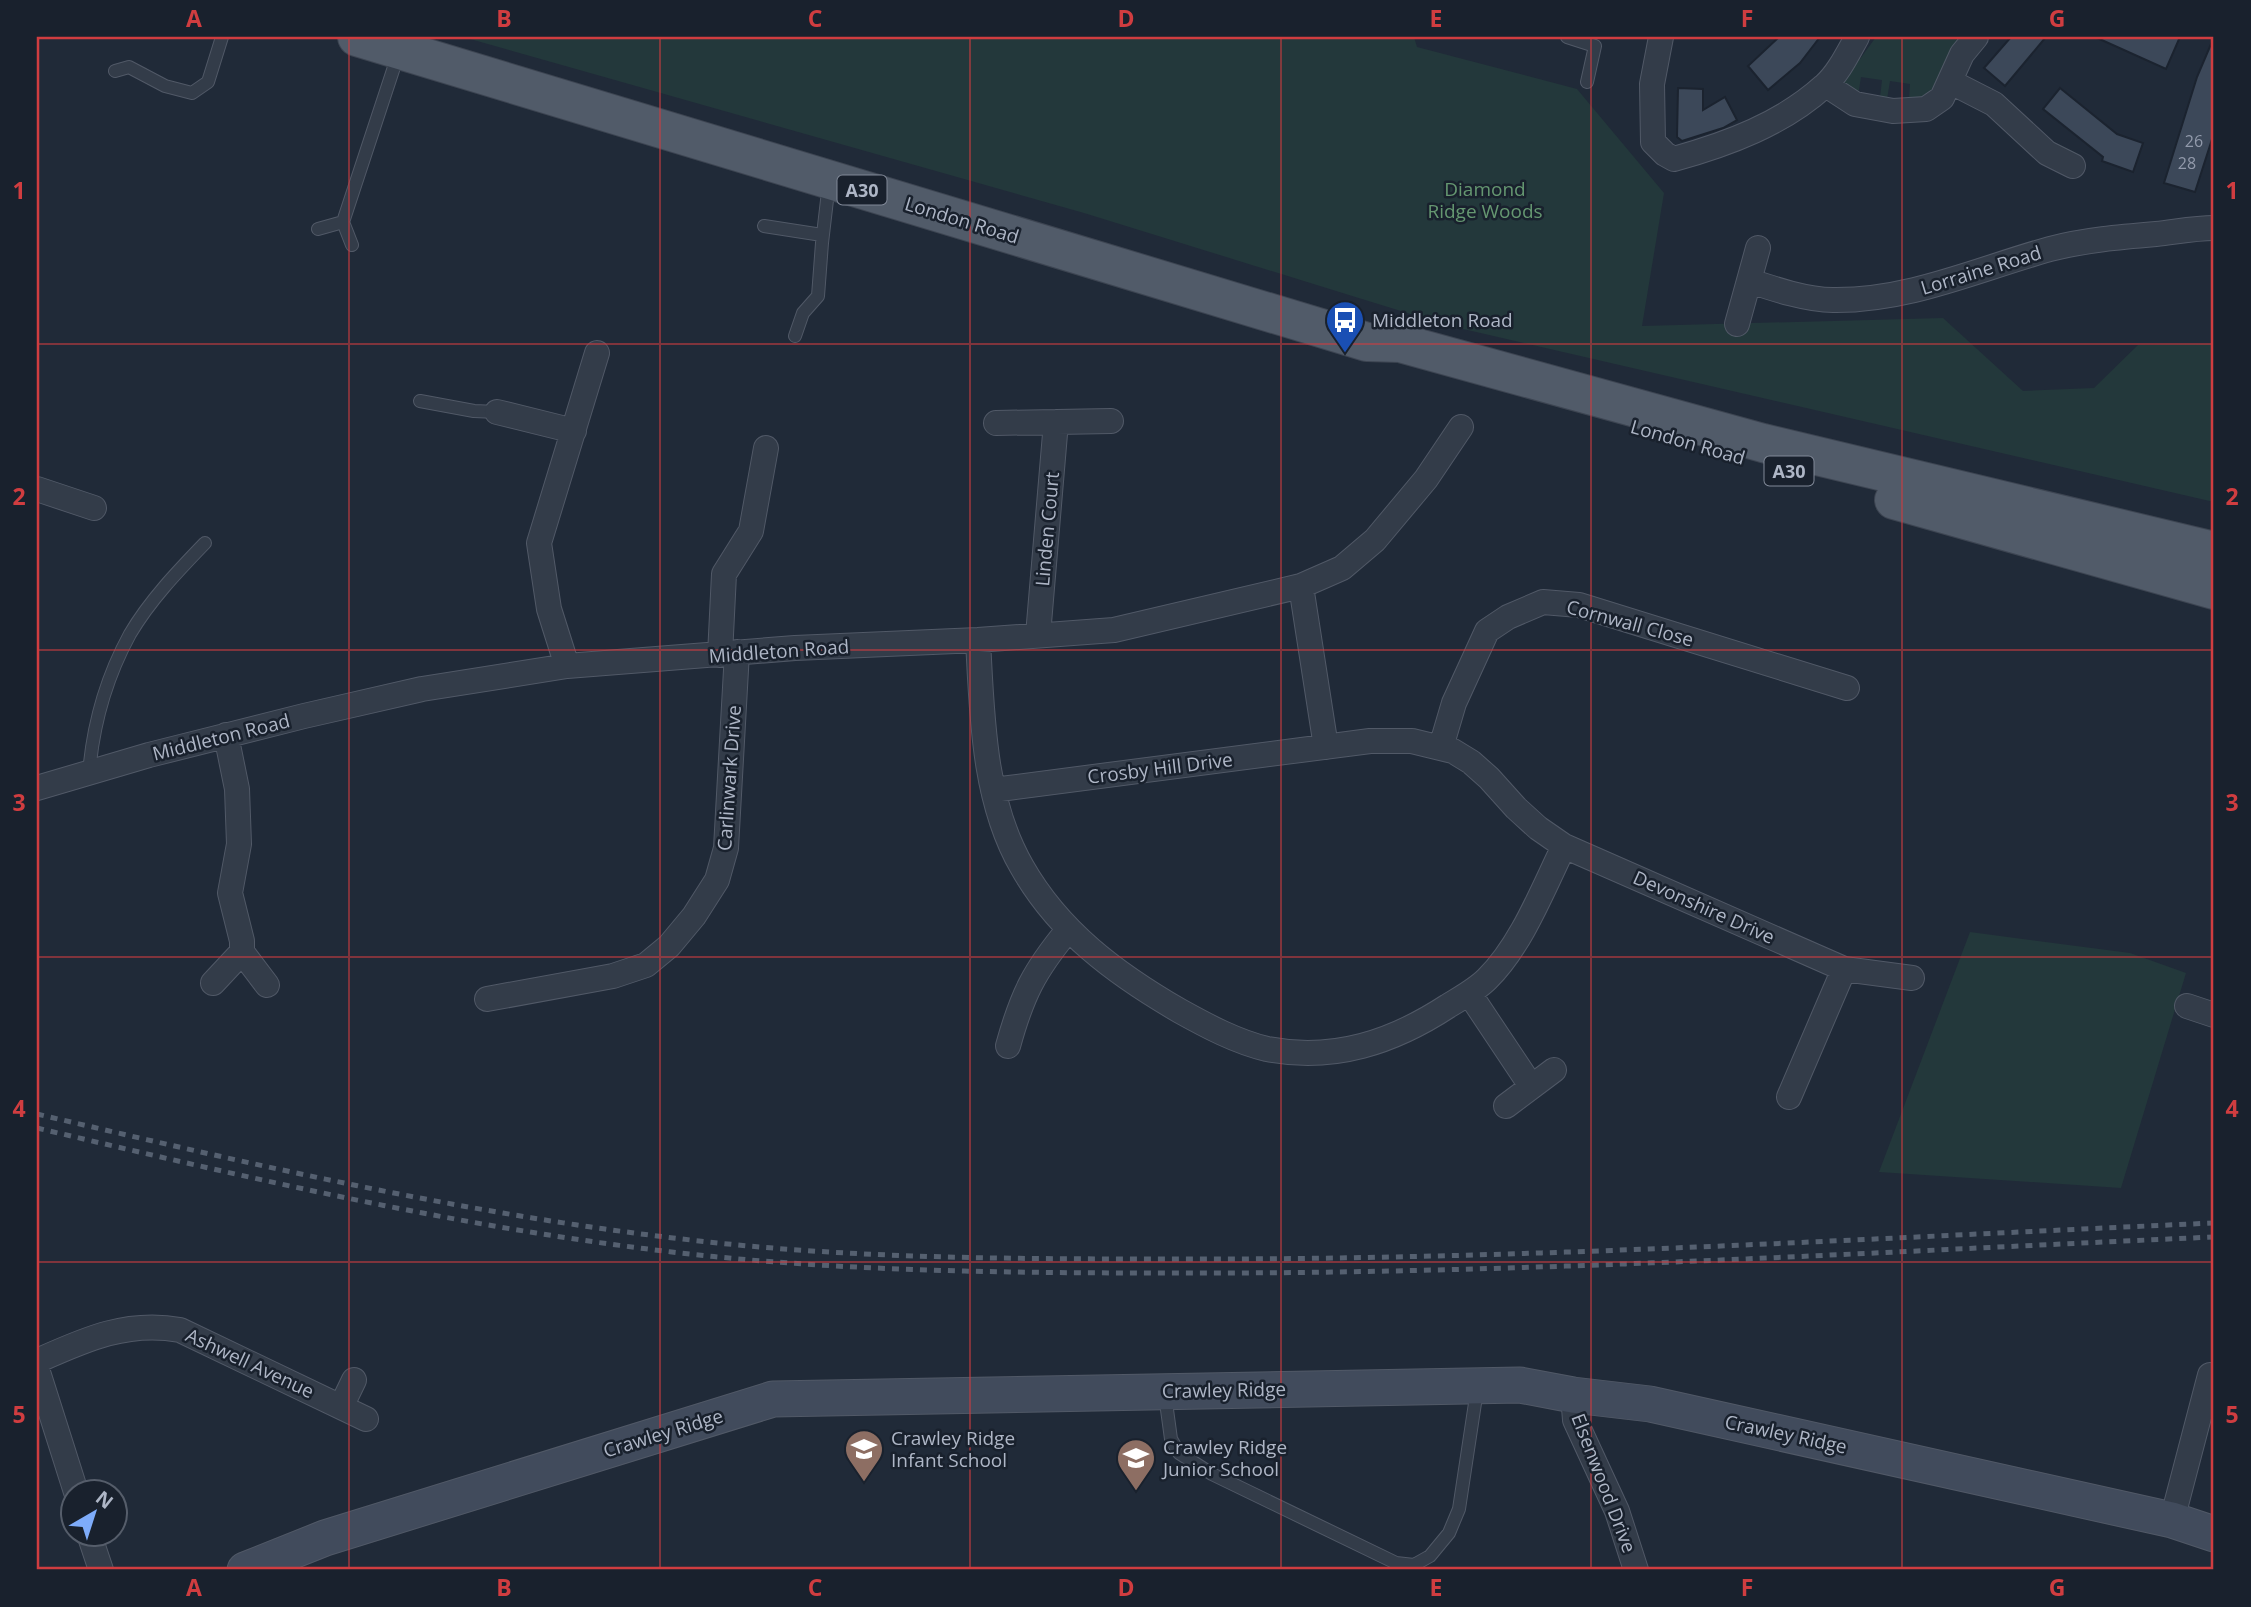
<svg xmlns="http://www.w3.org/2000/svg" width="2251" height="1607" font-family="'Open Sans',sans-serif">
  <style>
    .green { fill: #23383b }
    .building { fill: #3c4859; stroke: #1b232f; stroke-width: 2 }
    .lines { fill: none; stroke-linecap: round; stroke-linejoin: round }
    .lane-casing { stroke: #515967; stroke-width: 14 }
    .street-casing { stroke: #515967; stroke-width: 26 }
    .secondary-casing { stroke: #515967; stroke-width: 37 }
    .primary-casing { stroke: #3d4552; stroke-width: 40 }
    .lane { stroke: #333c49; stroke-width: 12 }
    .street { stroke: #333c49; stroke-width: 24 }
    .secondary { stroke: #414b5c; stroke-width: 35 }
    .primary { stroke: #515b69; stroke-width: 38 }
    .rail { stroke: #556070; stroke-width: 5; stroke-dasharray: 7 7; stroke-linecap: butt }
    .grid { fill: none; stroke: #d03d40; stroke-width: 2; stroke-opacity: 0.55 }
    .labels { text-anchor: middle; dominant-baseline: central; stroke-width: 5; stroke-linejoin: round; paint-order: stroke }
    .number-label { font-size: 16px; fill: #929aab }
    .shield { fill: #19212d; stroke: #818998; stroke-width: 2 }
    .shield-label { font-size: 18px; font-weight: bold; fill: #aeb6c6 }
    .park-label { font-size: 19px; fill: #659771; stroke: #19212d }
    .street-label { font-size: 19px; fill: #aeb6c6; stroke: #19212d }
    .poi-label { font-size: 19px; fill: #aeb6c6; stroke: #19212d; text-anchor: start }
    .neatline { fill: none; stroke: #d03d40; stroke-width: 2.5 }
    .grid-label { font-size: 23px; text-anchor: middle; font-weight: bold; fill: #d03d40 }
  </style>
  <rect width="100%" height="100%" fill="#202a38"/>
  <!-- green -->
  <path class="green" d="M463 37H1414L1417 47 1577 89 1664 193 1642 326 1943 318 2023 391 2094 388 2138 345 2214 344V502L1446 325 1084 213Z
    M1876 37H1966L1933 97 1909 101 1910 84 1890 81 1887 99 1880 98 1882 80 1861 77 1858 96 1845 88 1843 74 1853 60 1860 59Z
    M1970 932 2130 953 2186 973 2121 1188 1879 1172Z"/>
  <!-- building -->
  <path class="building" d="M1779 37H1820L1800 63 1768 90 1748 66Z
    M2011 37H2046L2005 86 1984 68Z
    M2095 37H2180L2166 69Z
    M2214 37V133L2195 192 2164 183 2197 77Z
    M1678 88 1703 89V110L1725 97 1737 120 1723 128 1682 141 1677 137Z
    M2060 88 2117 134 2143 143 2133 172 2102 161 2103 157 2043 109Z"/>
  <g class="lines">
    <defs>
      <path id="lane" d="M1567 37 1595 46 1587 82
        M115 71 129 67 165 86 192 93 208 82 222 37
        M764 226 822 235
        M318 229 343 222
        M352 245 343 222 398 55
        M795 336 803 313 818 296 822 243 829 183
        M420 401 474 411 497 412
        M89 773C93 725 107 676 130 634 150 600 178 571 205 543
        M1165 1395 1171 1439 1179 1453 1212 1474 1396 1563 1414 1565 1430 1556 1449 1533 1459 1509 1477 1390"/>
      <path id="street" d="M1661 37 1652 84 1653 142 1665 154 1674 159C1728 144 1782 124 1824 86 1838 74 1848 53 1857 37
        M1951 82 1994 104 2047 153 2073 166
        M1826 85 1855 104 1893 111 1926 109 1942 98 1962 54 1976 37
        M1750 281C1774 289 1807 300 1833 300 1909 301 1978 269 2050 249 2085 240 2120 237 2156 234 2175 232 2195 228 2214 228
        M1737 324 1758 248
        M497 412 574 431
        M996 423 1111 421
        M37 489 94 508
        M1301 586 1326 747
        M1038 635 1056 422
        M978 640C982 714 983 800 1022 867 1059 932 1116 974 1180 1011 1207 1026 1237 1042 1267 1049 1334 1062 1393 1042 1448 1006 1461 998 1476 990 1487 979 1521 946 1543 889 1564 846
        M720 655 724 574 751 531 766 448
        M567 666 549 609 539 543 597 353
        M226 735 237 789 239 844 230 893 242 941V952L267 985
        M1441 747 1454 703 1487 631 1508 617 1543 602 1579 605 1847 688
        M37 788 149 755 304 716 422 689 567 666 795 648 978 640 1114 630 1301 586 1342 568 1375 540 1426 479 1461 427
        M993 790 1370 741H1412L1453 751 1471 762 1489 778 1516 808 1538 828 1564 846 1844 969 1912 978
        M213 983 242 952
        M1469 993 1531 1086
        M487 999 613 976 646 965 669 946 694 916 717 880 726 848 737 652
        M2187 1006 2214 1015
        M1008 1046C1022 995 1034 971 1068 930
        M1789 1097 1844 969
        M1506 1106 1554 1070
        M37 1361C84 1340 127 1320 180 1330L366 1419
        M37 1369 76 1492
        M1573 1395 1575 1420 1617 1511 1636 1570
        M341 1407 354 1380
        M2172 1520 2210 1375
        M89 1534 101 1570"/>
      <path id="secondary" d="M245 1570 325 1538 773 1399 1520 1385 1573 1395 1650 1404 2172 1520 2214 1534"/>
      <path id="primary" d="M357 37 1367 342 1400 343 1763 443 2214 551
        M1894 500 2214 590"/>
    </defs>
    <!-- lane casing -->
    <use href="#lane" class="lane-casing"/>
    <!-- street casing -->
    <use href="#street" class="street-casing"/>
    <!-- secondary casing -->
    <use href="#secondary" class="secondary-casing"/>
    <!-- primary casing -->
    <use href="#primary" class="primary-casing"/>
    <!-- lane -->
    <use href="#lane" class="lane"/>
    <!-- street -->
    <use href="#street" class="street"/>
    <!-- secondary -->
    <use href="#secondary" class="secondary"/>
    <!-- primary -->
    <use href="#primary" class="primary"/>
    <!-- rail -->
    <path class="rail" d="M37 1114C262 1167 488 1219 718 1243 871 1259 1026 1259 1180 1259 1525 1260 1870 1238 2214 1223
      M37 1128C261 1181 488 1234 718 1257 871 1272 1026 1273 1180 1273 1525 1274 1870 1252 2214 1237"/>
  </g>
  <!-- grid -->
  <path class="grid" d="M349 37V1570M660 37V1570M970 37V1570M1281 37V1570M1591 37V1570M1902 37V1570M37 344H2214M37 650H2214M37 957H2214M37 1262H2214"/>
  <!-- icons -->
  <defs>
    <symbol id="bus-pin" viewBox="-11 -11 22 30"><path d="M0 17L-7.5 6A9.5 9.5 0 1 1 7.5 6Z" fill="#1a4fb4" stroke="#19212d"/><path d="M-5-6H5V4H4V6H2V4H-2V6H-4V4H-5ZM-3.5-4V0h7V-4ZM-3.5 1.2v1.5H-2V1.2ZM2 1.2v1.5H3.5V1.2Z" fill="#fff"/></symbol>
    <symbol id="school-pin" viewBox="-11 -11 22 30"><path d="M0 17L-7.5 6A9.5 9.5 0 1 1 7.5 6Z" fill="#8d6e63" stroke="#19212d"/><path d="M0-5L7-2L0 1L-7-2ZM-4 1L0 2.5L4 1V4Q0 6-4 4Z" fill="#fff"/></symbol>
  </defs>
  <g fill-rule="evenodd">
    <use href="#bus-pin" x="1323" y="298" width="44" height="60"/>
    <use href="#school-pin" x="842" y="1427" width="44" height="60"/>
    <use href="#school-pin" x="1114" y="1436" width="44" height="60"/>
  </g>
  <g class="labels">
    <!-- number labels -->
    <g class="number-label">
      <text x="2194" y="141">26</text>
      <text x="2187" y="163">28</text>
    </g>
    <!-- shield labels -->
    <g class="shield">
      <rect x="837.5" y="175.5" width="49" height="29" rx="5"/>
      <rect x="1764.5" y="456.5" width="49" height="29" rx="5"/>
    </g>
    <g class="shield-label">
      <text x="862" y="190">A30</text>
      <text x="1789" y="471">A30</text>
    </g>
    <!-- park labels -->
    <g class="park-label">
      <text x="1485" y="189">Diamond<tspan x="1485" dy="22">Ridge Woods</tspan></text>
    </g>
    <!-- street labels -->
    <g class="street-label">
      <text transform="translate(962 220) rotate(17)">London Road</text>
      <text transform="translate(1981 270) rotate(-17)">Lorraine Road</text>
      <text transform="translate(1688 442) rotate(16)">London Road</text>
      <text transform="translate(1047 529) rotate(-85)">Linden Court</text>
      <text transform="translate(1630 623) rotate(15)">Cornwall Close</text>
      <text transform="translate(779 651) rotate(-4)">Middleton Road</text>
      <text transform="translate(221 737) rotate(-14)">Middleton Road</text>
      <text transform="translate(1160 768) rotate(-7)">Crosby Hill Drive</text>
      <text transform="translate(729 778) rotate(-86)">Carlinwark Drive</text>
      <text transform="translate(1704 907) rotate(24)">Devonshire Drive</text>
      <text transform="translate(250 1363) rotate(25)">Ashwell Avenue</text>
      <text transform="translate(1224 1390) rotate(-1)">Crawley Ridge</text>
      <text transform="translate(663 1433) rotate(-17)">Crawley Ridge</text>
      <text transform="translate(1786 1434) rotate(12)">Crawley Ridge</text>
      <text transform="translate(1604 1483) rotate(69)">Elsenwood Drive</text>
    </g>
    <!-- poi labels -->
    <g class="poi-label">
      <text x="1372" y="320">Middleton Road</text>
      <text x="891" y="1438">Crawley Ridge<tspan x="891" dy="22">Infant School</tspan></text>
      <text x="1163" y="1447">Crawley Ridge<tspan x="1163" dy="22">Junior School</tspan></text>
    </g>
  </g>
  <!-- border -->
  <rect width="2251" height="1607" fill="none" stroke="#19212d" stroke-width="77"/>
  <!-- north arrow -->
  <g transform="translate(94 1513) rotate(39)"><circle r="33" fill="#19212d" stroke="#555d6a" stroke-width="2"/>
  <path d="M0-5L12 26L0 18L-12 26Z" fill="#7eacfa"/>
  <text y="-10" font-size="19" font-weight="bold" text-anchor="middle" fill="#aeb6c6">N</text>
  </g>
  <rect x="38" y="38" width="2174" height="1530" class="neatline"/>
  <g class="grid-label">
    <text x="194" y="27">A</text>
    <text x="504" y="27">B</text>
    <text x="815" y="27">C</text>
    <text x="1126" y="27">D</text>
    <text x="1436" y="27">E</text>
    <text x="1747" y="27">F</text>
    <text x="2057" y="27">G</text>
    <text x="19" y="199">1</text>
    <text x="2232" y="199">1</text>
    <text x="19" y="505">2</text>
    <text x="2232" y="505">2</text>
    <text x="19" y="811">3</text>
    <text x="2232" y="811">3</text>
    <text x="19" y="1117">4</text>
    <text x="2232" y="1117">4</text>
    <text x="19" y="1423">5</text>
    <text x="2232" y="1423">5</text>
    <text x="194" y="1596">A</text>
    <text x="504" y="1596">B</text>
    <text x="815" y="1596">C</text>
    <text x="1126" y="1596">D</text>
    <text x="1436" y="1596">E</text>
    <text x="1747" y="1596">F</text>
    <text x="2057" y="1596">G</text>
  </g>
</svg>
